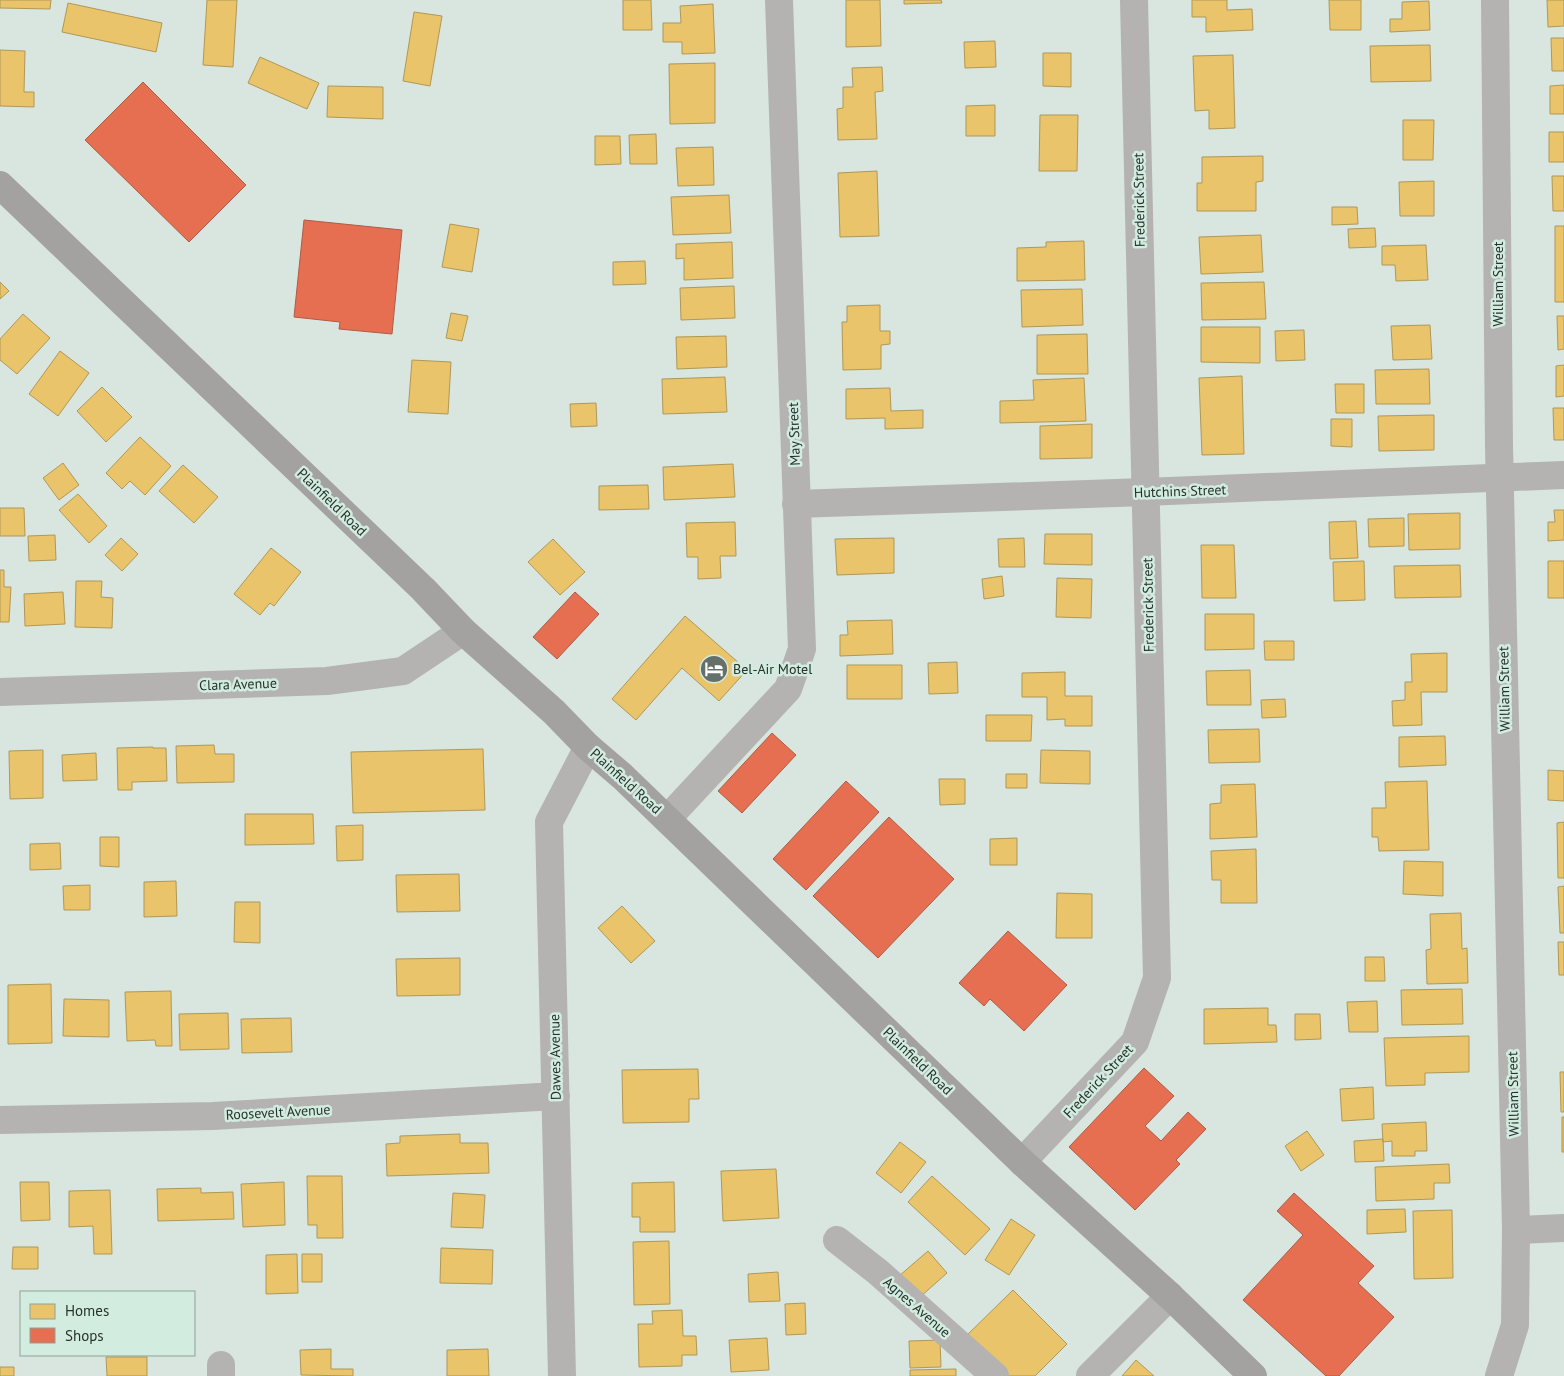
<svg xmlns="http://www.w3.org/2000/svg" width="1564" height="1376" font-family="'PT Sans',sans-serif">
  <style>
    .homes { fill: #e9c46a; stroke: #af9857 }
    .shops { fill: #e76f51; stroke: #ad5c46 }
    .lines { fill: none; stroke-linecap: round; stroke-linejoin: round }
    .minor { stroke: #b4b3b1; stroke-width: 28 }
    .major { stroke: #a4a2a1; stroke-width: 28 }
    .labels { text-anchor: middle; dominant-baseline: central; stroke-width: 5; stroke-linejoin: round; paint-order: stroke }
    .street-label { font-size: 14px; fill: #27312c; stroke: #d2ecdf }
    .poi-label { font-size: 14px; fill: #27312c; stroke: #d2ecdf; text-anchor: start }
  </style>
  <rect width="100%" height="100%" fill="#d8e6df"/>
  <!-- homes -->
  <path class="homes" d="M0 0H51L50 9 0 8Z
    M207 0H237L233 67 203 65Z
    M623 0H651L652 30H623Z
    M846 0H880L881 46 846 47Z
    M904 0H941L942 3 904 4Z
    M1192 0H1227V10L1252 9 1253 30 1206 32V17H1192Z
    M1329 0H1361V30H1330Z
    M1547 0H1564V26L1548 27Z
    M1429 1 1430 30 1390 32V19H1402V2Z
    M68 3 162 23 156 52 62 32Z
    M713 4 715 53 682 54V42H663V23H681L680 6Z
    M414 12 442 16 430 86 403 81Z
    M1551 38H1564V71H1552Z
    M995 41 996 67 965 68 964 42Z
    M1430 45 1431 81 1371 82 1370 46Z
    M0 50 25 51 24 92H34V107L0 106Z
    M1043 53H1071V87L1043 86Z
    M1233 55 1235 128 1209 129V110L1195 111 1193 56Z
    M260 57 319 83 307 109 248 83Z
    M715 63V123L670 124 669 64Z
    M882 67 883 91 875 92 877 139 838 140 837 109 843 108V87H853L852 68Z
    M1564 85V114H1550V86Z
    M328 86 383 87V119L327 117Z
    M995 105V136H966V106Z
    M1040 115H1078L1077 171H1039Z
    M1403 120H1434L1433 160H1403Z
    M1549 132H1564V162H1549Z
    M656 134 657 164H630L629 135Z
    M595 136H620L621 164 595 165Z
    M713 147 714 185 678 186 676 148Z
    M1263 156V181L1256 182V211H1197V183H1202V157Z
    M877 171 879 236 840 237 838 173Z
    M1552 176H1564V211H1553Z
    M1434 181V216H1400L1399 182Z
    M729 195 731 233 673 235 671 197Z
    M1332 207H1357L1358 224 1332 225Z
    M450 224 479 229 472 272 442 267Z
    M1555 226H1564V302H1555Z
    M1375 228 1376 247 1349 248 1348 229Z
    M1261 235 1263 272 1201 274 1199 237Z
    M1084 241 1085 280 1017 281V248L1046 247V242Z
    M732 242 733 278 684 280V258L676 259V244Z
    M1426 245 1428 280 1396 281 1395 265H1382V246Z
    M645 261 646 284 613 285V262Z
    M0 282 9 291 0 299Z
    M1264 282 1266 319 1202 320 1201 283Z
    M734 286 735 318 681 320 680 288Z
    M1082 289 1083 325 1022 327 1021 290Z
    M880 305V331H890V344L881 345V369L843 370 842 322H847V306Z
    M451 313 468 316 462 341 446 338Z
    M23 314 50 338 17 374 0 360V339Z
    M1557 316H1564V349L1558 350Z
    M1430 325 1432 359 1393 360 1391 326Z
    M1201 327H1260V363L1201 362Z
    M1304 330 1305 360 1276 361 1275 331Z
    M1087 334 1088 374H1037V335Z
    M726 336 727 367 677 369 676 337Z
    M60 351 89 373 58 416 29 394Z
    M412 360 451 362 448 414 408 412Z
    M1564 365V396L1556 397V366Z
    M1429 369 1430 404H1376L1375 370Z
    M1242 376 1244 454 1202 455 1199 378Z
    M725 377 727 412 663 414 662 379Z
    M1084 378 1086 421 1000 423V401L1034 400 1033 380Z
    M1335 384H1364V413H1336Z
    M102 387 132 417 106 442 77 411Z
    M890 388 891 411 923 410V428L885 429V418L846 419V389Z
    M596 403 597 426 571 427 570 404Z
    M1553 408H1564V440H1554Z
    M1434 415V450L1379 451 1378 416Z
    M1331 419H1352V447L1331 446Z
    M1092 424V458L1040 459V426Z
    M140 437 171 466 145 495 130 481 122 489 106 473Z
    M63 463 79 485 59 500 43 478Z
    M733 464 735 497 664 500 663 467Z
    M183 465 218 497 194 523 159 491Z
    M648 485 649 509 599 510V486Z
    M78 494 107 526 89 543 59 510Z
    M0 508H24L25 536H0Z
    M1554 510H1564V540L1548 541V522H1555Z
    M1460 513V549L1409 550 1408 514Z
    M1404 518V546L1369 547 1368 519Z
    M1356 521 1358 558 1330 559 1329 522Z
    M735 522 736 556H720L721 578 698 579V557H687L686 523Z
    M1045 534H1092V565L1044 564Z
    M55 535 56 560 29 561 28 536Z
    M121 538 138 554 122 571 105 555Z
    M894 538V573L837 575 835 539Z
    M1024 538 1025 567H999L998 539Z
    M553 539 585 572 560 595 528 562Z
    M1201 545H1234L1236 598H1202Z
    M271 548 301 572 274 606 270 603 260 615 234 594Z
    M1364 561 1365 600 1334 601 1333 562Z
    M1548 561H1564V598H1548Z
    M1460 565 1461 597 1395 598 1394 566Z
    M0 570H4V587H11L9 622H0Z
    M1002 576 1004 596 984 599 982 579Z
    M1057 578 1092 579 1091 618 1056 617Z
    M76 581H102L101 597 113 598 112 628 75 627Z
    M63 592 65 624 25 626 24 594Z
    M1205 614H1254V649L1205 650Z
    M685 616 747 670 719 701 682 668 636 720 612 699Z
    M892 620 893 654 840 656V635H848L847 621Z
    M1264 641H1294V660H1265Z
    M1447 653V692H1421L1422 725 1393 726 1392 701 1405 700V682H1412L1411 654Z
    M957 662 958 693 929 694 928 663Z
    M847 665H902V699H847Z
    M1250 670 1251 705H1207L1206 671Z
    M1065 672V696H1092V726H1065V719L1047 720V697H1022V673Z
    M1285 699 1286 717 1262 718 1261 700Z
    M986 715H1032L1031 741H986Z
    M1259 729 1260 762 1209 763 1208 730Z
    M1445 736 1446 765 1399 767V737Z
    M214 745 215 754H234V782L177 783 176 746Z
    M153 747V748H166L167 781 132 782V790H118L117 748Z
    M483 749 485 810 353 813 351 752Z
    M43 750V798L10 799 9 751Z
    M1041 750 1090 751V784L1040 783Z
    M96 753 97 780 63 781 62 755Z
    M1548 770 1564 771V801L1548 800Z
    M1006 774H1027V788H1006Z
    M939 779H965V804L940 805Z
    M1427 781 1429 850 1379 851 1378 837H1372V808H1386L1385 782Z
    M1255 784 1257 837 1210 839V804L1221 803V785Z
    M245 814H313L314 844 245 845Z
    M1564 822V878H1558L1557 823Z
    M363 825V860L337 861 336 826Z
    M100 837H119V867L100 866Z
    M1017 838V865H990V839Z
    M60 843 61 869 30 870V844Z
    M1256 849 1257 903H1221V880H1212L1211 851Z
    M1404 861 1443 862V896L1403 894Z
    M459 874 460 911 397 912 396 875Z
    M176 881 177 916 144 917V882Z
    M90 885V910H64L63 886Z
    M1564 886V933H1560L1558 887Z
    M1057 893 1092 894V938H1056Z
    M235 902H260V943L234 942Z
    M622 906 655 941 631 963 598 928Z
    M1461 913 1462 949 1467 948 1468 983 1427 984 1426 950 1431 949 1430 914Z
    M1558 942H1564V975H1559Z
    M1365 957H1384L1385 981H1365Z
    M460 958V995L397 996 396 959Z
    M51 984 52 1043 8 1044V985Z
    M1462 989 1463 1024 1402 1025 1401 990Z
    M171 991 172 1046H156L155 1040 127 1041 125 992Z
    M64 999 109 1000V1037L63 1036Z
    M1377 1001 1378 1032H1349L1347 1002Z
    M1268 1008V1025H1276L1277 1042 1204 1044V1009Z
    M228 1013 229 1049 180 1050 179 1014Z
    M1295 1014H1320L1321 1039 1295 1040Z
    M291 1018 292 1052 242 1053 241 1019Z
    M1469 1036V1072L1425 1073V1085L1386 1086 1384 1038Z
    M698 1069 699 1099H689V1122L623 1123 622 1070Z
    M1560 1072H1564V1112H1561Z
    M1373 1087 1374 1119 1342 1121 1340 1089Z
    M1562 1117H1564V1152H1562Z
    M1426 1122 1427 1151H1415V1156H1392V1141L1383 1142 1382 1124Z
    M1307 1131 1324 1155 1301 1171 1285 1146Z
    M460 1134V1143H488L489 1173 387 1176 386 1144 400 1143V1136Z
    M1383 1139 1384 1161 1355 1162 1354 1141Z
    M900 1142 926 1162 901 1193 876 1173Z
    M1449 1164 1450 1183H1434V1199L1376 1201 1375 1167Z
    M776 1169 779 1218 723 1221 721 1171Z
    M307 1176H342L343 1238H317V1225H308Z
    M932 1176 990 1229 965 1255 908 1202Z
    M20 1182H49L50 1220 21 1221Z
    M284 1182 285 1225 243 1227 241 1184Z
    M674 1182 675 1232H640V1217H632V1183Z
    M201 1188V1193L233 1192 234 1219 158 1221 157 1189Z
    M110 1190 112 1254H94L93 1226 69 1227V1191Z
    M453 1193 485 1195 483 1228 451 1227Z
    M1405 1209 1406 1232 1367 1234V1210Z
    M1452 1210 1453 1278 1414 1279 1413 1211Z
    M1011 1219 1035 1235 1009 1275 985 1260Z
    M669 1241 670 1304 634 1305 633 1242Z
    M13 1247H38V1269H12Z
    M441 1248 493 1250 492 1284 440 1283Z
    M928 1251 947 1273 919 1298 899 1276Z
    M297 1254 298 1293 266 1294V1255Z
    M302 1254H322V1282H302Z
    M778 1272 780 1301 749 1302 748 1274Z
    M1013 1290 1067 1344 1035 1376H994L960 1342Z
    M805 1303 806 1334 786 1335 785 1304Z
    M682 1310 683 1336H696L697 1355H682V1366L639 1367 638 1324H653L652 1311Z
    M767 1338 769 1370 731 1372 729 1340Z
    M940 1340 941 1367 910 1368 909 1341Z
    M331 1349V1369H353V1376L301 1375 300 1350Z
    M488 1349 489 1376H447V1350Z
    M106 1357H147V1376H107Z
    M1136 1360 1154 1376H1122Z
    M0 1367H14V1376H0Z
    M956 1369V1376H910V1370Z"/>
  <!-- shops -->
  <path class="shops" d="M143 82 246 185 189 242 85 140Z
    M304 220 402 230 392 334 339 329 340 322 294 317Z
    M575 592 599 614 557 659 533 637Z
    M772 733 796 755 742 813 718 791Z
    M846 781 879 812 806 890 773 859Z
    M889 817 954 879 878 958 813 896Z
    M1008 931 1067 985 1024 1031 990 999 984 1006 959 983Z
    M1144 1068 1174 1096 1145 1126 1161 1141 1188 1112 1206 1129 1176 1160 1180 1164 1135 1210 1069 1147Z
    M1294 1193 1374 1266 1358 1283 1394 1317 1339 1376H1326L1243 1300 1303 1235 1277 1211Z"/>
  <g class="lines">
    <!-- minor -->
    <path class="minor" d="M1495 0 1499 445 1516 1230 1515 1325 1499 1376
      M796 504 1145 492 1564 475
      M0 692 327 681 403 671 463 631
      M667 819 788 689 802 649 779 0
      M0 1120 213 1116 556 1096
      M1022 1162 1135 1042 1157 978 1134 0
      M1516 1230 1564 1228
      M837 1240 878 1272 995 1376
      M221 1365V1376
      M562 1376 549 822 588 747
      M1090 1376 1170 1296"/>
    <!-- major -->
    <path class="major" d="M0 185 423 589 463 631 554 712 588 747 622 776 1022 1162 1170 1296 1253 1376"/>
  </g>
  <!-- icons -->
  <defs>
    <symbol id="hotel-disc" viewBox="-11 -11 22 22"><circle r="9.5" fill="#65706b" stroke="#d2ecdf"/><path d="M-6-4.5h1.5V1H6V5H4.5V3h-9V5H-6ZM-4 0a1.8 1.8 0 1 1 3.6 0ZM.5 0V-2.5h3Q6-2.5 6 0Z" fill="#fff"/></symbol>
  </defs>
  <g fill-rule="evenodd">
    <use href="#hotel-disc" x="698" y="653" width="32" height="32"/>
  </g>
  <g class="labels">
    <!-- street labels -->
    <g class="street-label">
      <text transform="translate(1139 200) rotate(-91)">Frederick Street</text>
      <text transform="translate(1498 284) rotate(-90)">William Street</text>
      <text transform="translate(794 434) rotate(-92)">May Street</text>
      <text transform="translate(1180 491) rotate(-2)">Hutchins Street</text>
      <text transform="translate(332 502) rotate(44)">Plainfield Road</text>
      <text transform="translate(1148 605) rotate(-91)">Frederick Street</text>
      <text transform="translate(238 684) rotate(-2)">Clara Avenue</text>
      <text transform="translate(1504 689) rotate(-91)">William Street</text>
      <text transform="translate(626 781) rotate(42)">Plainfield Road</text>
      <text transform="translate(555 1057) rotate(-91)">Dawes Avenue</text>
      <text transform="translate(918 1061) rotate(44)">Plainfield Road</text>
      <text transform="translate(1098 1081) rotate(-47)">Frederick Street</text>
      <text transform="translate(1513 1094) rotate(-91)">William Street</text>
      <text transform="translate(278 1112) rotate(-3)">Roosevelt Avenue</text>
      <text transform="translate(917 1307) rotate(41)">Agnes Avenue</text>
    </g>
    <!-- poi labels -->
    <g class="poi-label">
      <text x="733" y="669">Bel-Air Motel</text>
    </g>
  </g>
  <!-- legend -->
  <rect x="20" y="1291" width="175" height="65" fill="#d2ecdf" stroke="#8ea197"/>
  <rect x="30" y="1304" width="25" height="15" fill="#e9c46a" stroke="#8ea197"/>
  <text x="65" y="1316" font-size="15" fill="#27312c">Homes</text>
  <rect x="30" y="1328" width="25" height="15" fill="#e76f51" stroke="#8ea197"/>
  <text x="65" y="1341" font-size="15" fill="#27312c">Shops</text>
</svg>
